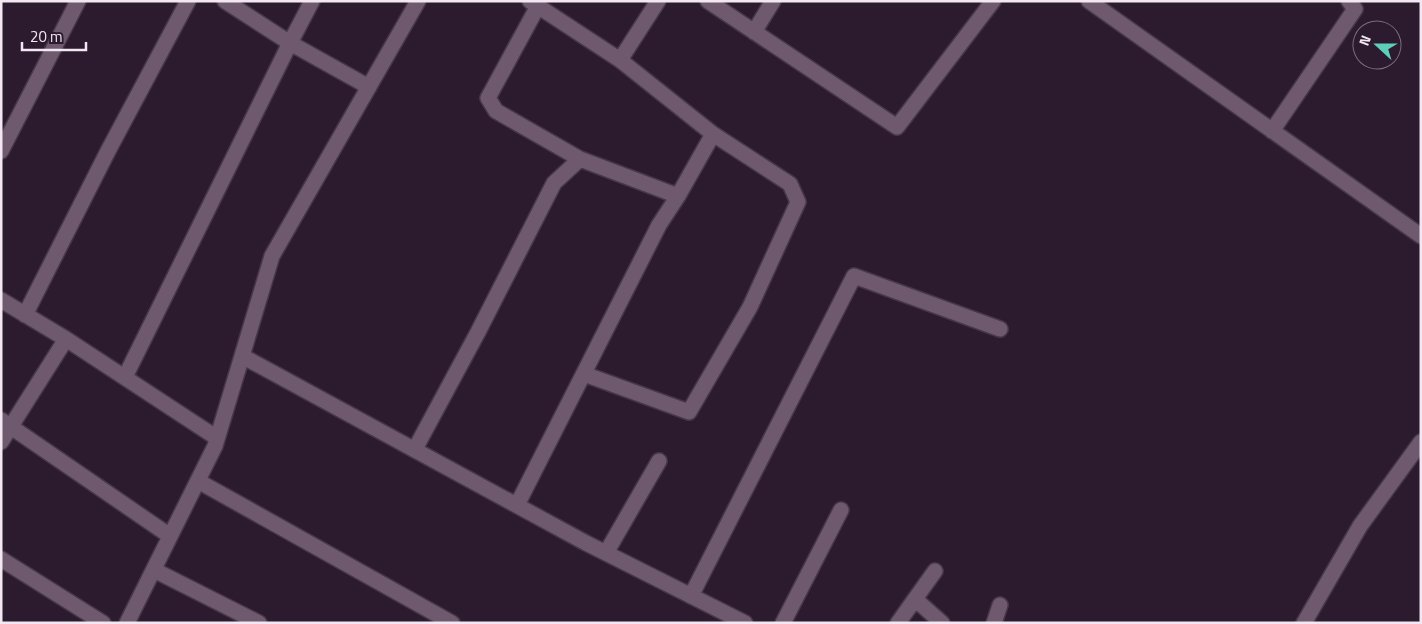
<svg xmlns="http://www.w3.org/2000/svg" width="1422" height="624" font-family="'Titillium Web',sans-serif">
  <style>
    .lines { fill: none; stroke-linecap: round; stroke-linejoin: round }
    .minor-casing { stroke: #453746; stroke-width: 18 }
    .minor { stroke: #6e596f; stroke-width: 15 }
  </style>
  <rect width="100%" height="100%" fill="#2c1a2e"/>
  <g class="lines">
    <defs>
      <path id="minor" d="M225 1 290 43 369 87
        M530 1 620 60 713 134 790 184 798 202 750 307 689 412 584 374
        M708 1 897 127 993 1
        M1089 1 1421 236
        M538 6 488 98 496 111 580 159
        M754 32 773 1
        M620 60 658 1
        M1272 131 1355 9 1349 1
        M1 151 78 1
        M1 300 66 339 1 442
        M25 315 108 151 188 1
        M66 339 217 438
        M242 356 586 543 745 623
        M125 377 290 43 312 1
        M1 420 170 536
        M415 449 478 332 554 183 580 159 678 196
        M198 481 452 623
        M517 505 659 225 678 196 713 134
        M606 553 659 461
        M1 559 103 623
        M154 570 259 623
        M691 596 854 276 1000 329
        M915 599 935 571
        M127 623 215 446 272 256 418 1
        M783 623 841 510
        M898 623 915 599 942 623
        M994 623 1000 605
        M1304 623 1360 526 1421 442"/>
    </defs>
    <!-- minor casing -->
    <use href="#minor" class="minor-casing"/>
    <!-- minor -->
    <use href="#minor" class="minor"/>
  </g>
  <!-- border -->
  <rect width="1422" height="624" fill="none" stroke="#f3e7f4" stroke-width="5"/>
  <!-- north arrow -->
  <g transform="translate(1377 45) rotate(291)"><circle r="24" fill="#2c1a2e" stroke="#7c6c7d"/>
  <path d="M0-4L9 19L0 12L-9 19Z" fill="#5eceb8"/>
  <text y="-8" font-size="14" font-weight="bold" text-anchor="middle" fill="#f3e7f4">N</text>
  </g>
  <!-- scale -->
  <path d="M22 42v8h64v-8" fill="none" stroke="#f3e7f4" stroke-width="2.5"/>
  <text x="30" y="42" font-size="15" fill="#f3e7f4" stroke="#2c1a2e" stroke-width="4" paint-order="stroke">20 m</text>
</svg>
